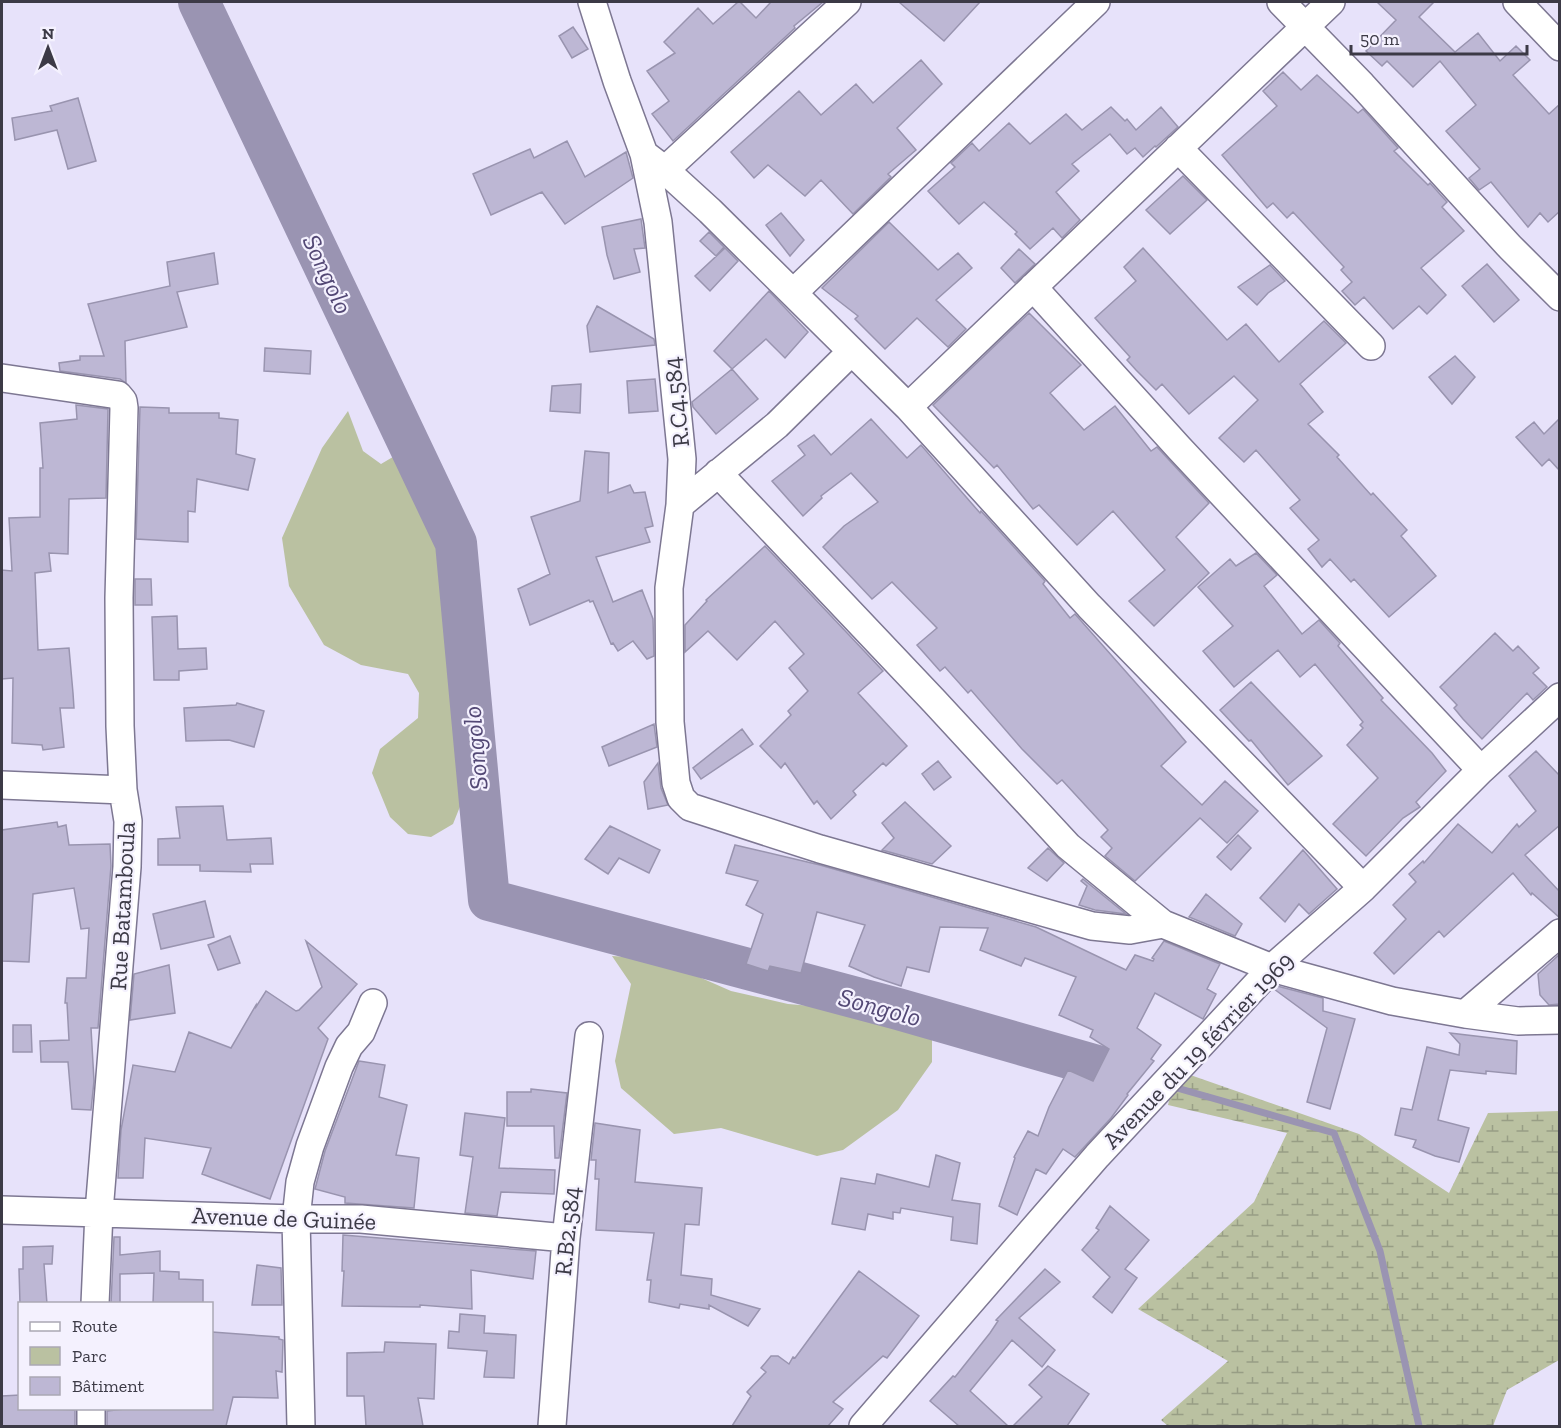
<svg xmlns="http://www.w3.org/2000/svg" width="1561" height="1428" font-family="'Zilla Slab',serif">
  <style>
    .green { fill: #bac1a1 }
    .wetland { fill: url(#wetland-marsh) }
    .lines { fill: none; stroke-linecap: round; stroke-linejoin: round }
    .stream { stroke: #9a94b2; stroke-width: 7 }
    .river { stroke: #9a94b2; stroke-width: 42 }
    .building { fill: #bdb7d4; stroke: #9994af; stroke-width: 1.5 }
    .minor-casing { stroke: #7d7792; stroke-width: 30 }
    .minor { stroke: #fff; stroke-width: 27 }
    .labels { text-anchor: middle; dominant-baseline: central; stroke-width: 4.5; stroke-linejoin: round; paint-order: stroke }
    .street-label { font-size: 24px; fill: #3c3a46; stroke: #f4f1fe }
    .water-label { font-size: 26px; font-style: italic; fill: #534875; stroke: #f4f1fe }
  </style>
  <defs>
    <pattern id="wetland-marsh" width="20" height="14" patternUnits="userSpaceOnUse" patternTransform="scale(1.5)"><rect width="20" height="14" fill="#bac1a1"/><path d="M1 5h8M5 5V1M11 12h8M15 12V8" fill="none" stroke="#989e85"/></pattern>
  </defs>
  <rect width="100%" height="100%" fill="#e7e2fa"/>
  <!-- green -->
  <path class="green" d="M348 411 363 451 381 464 403 451 447 542 464 739 461 804 453 824 431 837 408 834 390 817 372 773 380 749 418 718 419 693 408 674 361 665 324 645 289 586 282 538 322 448Z
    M612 956 658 959 731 991 788 1004 897 1013 920 1021 932 1039V1062L898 1110 843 1150 817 1156 721 1128 674 1134 621 1088 615 1061 631 984Z"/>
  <!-- wetland -->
  <path class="wetland" d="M1176 1070 1359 1134 1449 1193 1488 1113 1559 1111V1360L1507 1390 1493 1426H1168L1161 1420 1228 1361 1138 1309 1254 1202 1287 1133 1168 1105Z"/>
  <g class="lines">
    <!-- stream -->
    <path class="stream" d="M1170 1086 1334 1133 1380 1251 1419 1426"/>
    <!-- river -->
    <path class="river" d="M199 2 456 543 489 900 898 1009 1118 1072"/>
  </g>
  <!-- building -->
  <path class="building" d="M738 2H740L756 18 771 2H823L794 26 795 28 673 141 652 114 669 101 647 71 675 53 664 42 698 8 713 24Z
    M899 2H980L944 41Z
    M1377 2H1434L1419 17 1455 52 1478 33 1500 61 1516 46 1530 60 1513 75 1549 114 1560 104V211L1548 222 1540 213 1528 227 1491 182 1479 190 1469 178 1480 169 1446 131 1476 105 1440 61 1413 87 1387 61 1382 66 1366 51 1396 20Z
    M573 27 588 49 572 58 559 36Z
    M921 60 942 84 897 128 916 150 888 174 891 177 853 214 821 180 805 196 768 165 754 178 731 152 799 91 821 115 856 84 873 103Z
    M1283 72 1301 90 1317 75 1358 113 1363 109 1398 148 1394 151 1428 185 1430 183 1447 202 1442 207 1464 231 1421 268 1446 295 1427 314 1419 306 1393 329 1364 297 1355 305 1342 291 1352 282 1341 270 1344 267 1293 212 1287 218 1273 203 1267 208 1222 155 1277 106 1263 91Z
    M78 98 96 161 68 169 57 130 15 140 12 118 52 111 50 106Z
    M1111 107 1125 121 1127 119 1136 130 1161 107 1178 127 1156 147 1155 146 1143 157 1135 148 1127 154 1110 134 1072 164 1079 171 1056 192 1080 220 1062 238 1053 228 1030 249 1015 234 1017 232 984 202 959 224 928 191 955 167 951 163 972 143 979 151 1009 123 1030 144 1066 114 1082 130Z
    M567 141 585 177 626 152 633 178 565 224 542 192 491 215 473 174 530 149 534 158Z
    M1183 176 1207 200 1170 234 1146 210Z
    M781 213 804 240 790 256 766 225Z
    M641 219 645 248 634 249 640 272 614 279 607 255 602 227Z
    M889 222 938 270 958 253 972 268 936 300 966 329 948 347 917 318 885 349 855 319 858 316 822 288Z
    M709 232 724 247 716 256 700 241Z
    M725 248 738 261 710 291 695 276Z
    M1143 248 1227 340 1246 324 1279 362 1324 321 1346 343 1300 384 1323 412 1308 424 1339 455 1337 457 1371 495 1373 493 1407 530 1401 536 1436 576 1389 617 1354 579 1351 582 1330 559 1322 567 1308 549 1319 540 1290 508 1300 500 1256 450 1244 462 1219 438 1258 400 1234 376 1189 414 1162 384 1156 390 1136 370 1127 360 1130 357 1095 318 1136 281 1124 267Z
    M1019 249 1035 264 1015 283 1001 268Z
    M214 253 218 284 177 292 187 327 125 341 126 383 120 379 60 371 59 363 80 360V356H104L88 304 170 286 167 262Z
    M1487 264 1519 300 1494 322 1462 286Z
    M1270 265 1285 281 1268 293 1257 305 1238 287Z
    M769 291 808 332 785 358 766 339 732 369 758 399 716 434 693 407 692 402 732 369 714 351Z
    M597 306 654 339 655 345 590 352 587 326Z
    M1029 313 1081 365 1050 393 1084 430 1115 406 1151 451 1157 447 1209 503 1176 537 1209 573 1154 626 1129 601 1165 570 1113 511 1077 545 1039 505 1033 509 997 465 994 468 933 405Z
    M265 348 311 351 310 374 264 371Z
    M1455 356 1475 377 1452 404 1429 377Z
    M655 379 658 411 629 413 627 381Z
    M581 384 580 413 550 411 552 386Z
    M76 405 108 409 106 498 69 499 68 554 49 553 51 571 35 573 38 650 69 648 73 693 74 708H60L64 747 43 750 42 745 12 743 13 678 2 679V570L12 571 9 518 40 517V468H43L40 423 77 419Z
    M140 407 169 408V413H219V418L238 420 236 454 255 459 248 490 197 479 195 512 188 511V542L136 539Z
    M1560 418V471L1549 459 1542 466 1516 437 1534 422 1544 434Z
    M871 419 907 458 921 445 980 513 981 511 1045 581 1043 584 1070 618 1075 614 1150 699 1186 742 1161 766 1202 805 1225 781 1258 811 1227 843 1200 818 1135 881 1105 856 1112 848 1101 837 1108 830 1062 780 1057 784 1022 749 971 690 968 693 945 667 940 671 917 645 937 628 892 582 872 599 823 547 844 526 878 502 851 473 821 496 822 498 803 516 772 481 805 455 798 446 814 435 831 455Z
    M585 451 609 453 608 493 630 485 634 493 645 492 653 526 645 528 650 542 596 557 613 602 642 590 653 619 654 656 647 659 633 641 618 651 613 643 611 644 593 601 590 602 589 600 530 625 518 589 550 574 531 517 580 501Z
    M765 546 883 671 858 693 907 746 886 766 883 763 853 791 856 795 831 819 817 801 814 804 785 763 781 768 760 746 791 715 788 711 808 691 789 668 804 654 775 621 737 660 708 631 685 652V625L707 601 706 600Z
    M1256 553 1277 575 1264 586 1302 634 1319 620 1340 643 1338 646 1383 698 1381 700 1432 753 1446 771 1416 802 1420 807 1403 818 1366 856 1333 824 1378 778 1347 745 1363 728 1360 725 1363 722 1315 664 1300 677 1278 650 1234 687 1203 651 1233 626 1198 587 1230 559 1236 566Z
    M135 579H151L152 605H135Z
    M177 616 178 649 206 648 207 669 179 671V680H154L152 617Z
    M1495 633 1513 651 1518 646 1539 668 1533 673 1547 687 1533 700 1527 693 1482 739 1463 719 1454 708 1457 705 1440 687Z
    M1251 682 1322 756 1288 785 1251 740 1249 741 1220 710Z
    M237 703 264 711 254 747 229 740 186 741 184 708 236 705Z
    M654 724 657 747 609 766 602 747Z
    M742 729 753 744 701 779 693 768Z
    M1536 751 1560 776V825L1525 855 1560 892V918L1532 893 1531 895 1513 873 1444 937 1439 931 1394 974 1374 953 1406 919 1393 905 1416 882 1409 874 1423 861 1424 863 1458 824 1492 853 1517 824 1519 827 1536 811 1509 776Z
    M938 761 951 777 934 790 922 774Z
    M658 763 661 788 668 805 648 809 644 782Z
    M905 802 951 846 932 864 882 850 894 838 882 823Z
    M223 806 227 840 271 838 273 864H250L251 872 200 871V865H158V839L180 838 176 807Z
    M57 822 58 827 66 825 69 845 110 844 111 866 98 1028H91L94 1081 91 1110 72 1109 68 1062H41L40 1041 69 1040 67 1003H65L67 978H86L89 928 81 929 74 888 33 894 29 962 2 961V830Z
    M610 826 660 850 649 873 619 858 608 874 585 859Z
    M1238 835 1251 848 1231 870 1217 857Z
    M735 845 820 865 1036 927 1126 970 1135 955 1153 961 1154 959 1152 958 1164 941 1220 964 1207 989 1216 994 1203 1019 1155 993 1137 1028 1161 1045 1151 1059 1154 1061 1127 1094 1128 1095 1111 1118 1075 1157 1063 1149 1046 1174 1036 1169 1017 1215 999 1206 1015 1158 1014 1157 1028 1131 1038 1136 1049 1107 1068 1070 1093 1081 1109 1049 1090 1037 1093 1030 1059 1015 1076 977 1025 958 1021 966 980 950 988 928 940 927 929 972 907 967 901 986 874 977 849 966 865 925 817 912 801 973 770 966 768 971 746 964 763 914 746 905 758 881 726 873Z
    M1048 848 1064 863 1047 881 1028 868Z
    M1303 850 1337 889 1309 914 1299 904 1285 922 1260 898Z
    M1083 879 1126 914 1095 910 1079 905 1087 886 1081 881Z
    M1206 894 1242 924 1235 936 1189 917Z
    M205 901 214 937 161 949 153 914Z
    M230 936 240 963 218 970 208 945Z
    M306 941 357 984 318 1028 328 1039 270 1199 202 1174 211 1148 145 1138 143 1178H118L121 1130 133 1065 175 1072 189 1032 231 1048 256 1005V1007L266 991 296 1011 299 1010 322 987Z
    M1560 954V1004L1549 1005 1540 995 1538 974Z
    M169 965 175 1013 130 1020 134 974Z
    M1277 986 1323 998V1011L1355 1019 1330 1109 1307 1102 1327 1028 1274 989Z
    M13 1025H31L32 1052H13Z
    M1450 1033 1517 1041 1516 1074 1486 1071V1074L1450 1070 1438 1120 1469 1128 1459 1162 1435 1156 1413 1147 1416 1140 1395 1135 1401 1108 1412 1110 1427 1047 1459 1055 1460 1044Z
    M359 1061 385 1065 379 1097 407 1105 396 1155 419 1158 414 1208 345 1203V1197L315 1189 325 1151Z
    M531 1089 567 1093 559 1158H555L554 1126H507V1092H531Z
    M465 1113 505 1118 499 1168 555 1170 554 1194 501 1192 497 1216 465 1213 473 1157 460 1155Z
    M595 1123 640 1130 635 1182 702 1188 699 1225 685 1224 681 1275 712 1279 711 1295 760 1309 748 1326 709 1305V1309L680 1304 679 1308 649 1302 651 1280H647L654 1233 596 1230 599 1179H595L596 1160H591Z
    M936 1155 960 1163 952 1200 980 1204 977 1244 951 1240 953 1217 901 1208 900 1213 893 1212V1219L868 1214 865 1230 832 1224 841 1178 875 1184 877 1174 929 1187Z
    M1110 1206 1149 1240 1125 1269 1137 1278 1112 1313 1093 1297 1110 1277 1082 1250 1099 1230 1096 1228Z
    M343 1235 536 1251 533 1279 471 1270 472 1309 420 1305V1307L342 1306 344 1271H342Z
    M114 1237H120V1255L160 1251V1271L179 1272V1279L203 1280V1304H153L154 1273 120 1274V1304H111Z
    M53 1246 52 1264H44L47 1304H20L19 1269H23V1247Z
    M257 1265 281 1268 282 1305H252Z
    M1045 1269 1060 1282 1019 1318 1055 1350 1042 1367 1012 1340 970 1391 1008 1426H959L930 1401 953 1376 955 1377 990 1333 998 1321 996 1320Z
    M859 1271 919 1316 887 1358 883 1356 833 1402 843 1409 828 1426H732L751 1396 747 1392 766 1372 761 1368 771 1356H778L789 1364 793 1357 795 1358Z
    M460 1314 485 1316 484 1333 516 1335 514 1378 484 1377 487 1351 448 1348 449 1331 459 1332Z
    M212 1332 279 1337V1339L283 1340 282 1372 276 1371 278 1398 233 1397 226 1426H107V1411L134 1408H212Z
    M385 1342 436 1344 434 1399 418 1398 423 1426H366L364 1396H347V1353L384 1352Z
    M1048 1366 1089 1394 1067 1426H1013L1042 1397 1029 1385Z
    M20 1395V1408L75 1410V1426H2V1396Z"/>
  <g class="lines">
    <defs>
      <path id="minor" d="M592 2 617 81 644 154 658 222 682 459 680 505 669 588 670 722 676 783 681 798 690 807 820 849 1092 926 1130 930 1163 924
        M1281 2 1362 85 1510 247 1560 297
        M1517 2 1560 47
        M1178 148 1371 346
        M644 154 665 170 710 211 908 407 1089 606 1363 888
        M665 170 847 2
        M1033 287 1179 448 1481 770
        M793 293 1096 2
        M2 378 118 395 123 401 124 408 119 598 120 726 123 790 128 821 127 867 99 1212 95 1304
        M908 407 1331 2
        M718 473 934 701 1068 846 1163 924 1272 968 1392 1001 1465 1014 1518 1021 1560 1020
        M680 505 777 425 851 352
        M2 785 123 790
        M1465 1014 1560 933
        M2 1210 296 1219H361L566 1238
        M91 1426V1408
        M301 1426 296 1219 300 1182 310 1146 339 1067 349 1046 361 1032 373 1003
        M552 1426 566 1238 589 1036
        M863 1426 1097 1156 1272 968 1363 888 1481 770 1560 697"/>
    </defs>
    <!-- minor casing -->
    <use href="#minor" class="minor-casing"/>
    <!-- minor -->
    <use href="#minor" class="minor"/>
  </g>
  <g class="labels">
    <!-- street labels -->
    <g class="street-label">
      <text transform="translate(676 402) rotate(-96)">R.C4.584</text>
      <text transform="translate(122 906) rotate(-87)">Rue Batamboula</text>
      <text transform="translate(1198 1050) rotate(-46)">Avenue du 19 février 1969</text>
      <text transform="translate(284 1218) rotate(2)">Avenue de Guinée</text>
      <text transform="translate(567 1231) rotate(-84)">R.B2.584</text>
    </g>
    <!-- water labels -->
    <g class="water-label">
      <text transform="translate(328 274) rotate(65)">Songolo</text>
      <text transform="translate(475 748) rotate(-95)">Songolo</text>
      <text transform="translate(880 1007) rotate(15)">Songolo</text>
    </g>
  </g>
  <!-- border -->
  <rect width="1561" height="1428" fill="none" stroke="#3c3a46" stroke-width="6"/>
  <!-- legend -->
  <rect x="18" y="1302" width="195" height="108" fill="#f4f1fe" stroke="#aaa8b4" stroke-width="1.5"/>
  <rect x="30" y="1322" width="30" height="9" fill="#ffffff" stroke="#aaa8b4" stroke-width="1.5"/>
  <text x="72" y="1332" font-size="18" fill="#3c3a46">Route</text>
  <rect x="30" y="1347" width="30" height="18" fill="#bac1a1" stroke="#aaa8b4" stroke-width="1.5"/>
  <text x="72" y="1362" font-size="18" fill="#3c3a46">Parc</text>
  <rect x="30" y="1377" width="30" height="18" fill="#bdb7d4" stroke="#aaa8b4" stroke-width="1.5"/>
  <text x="72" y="1392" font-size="18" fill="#3c3a46">Bâtiment</text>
  <!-- north arrow -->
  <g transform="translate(48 48)" stroke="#f4f1fe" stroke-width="4.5" paint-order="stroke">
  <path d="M0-4.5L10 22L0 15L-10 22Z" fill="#3c3a46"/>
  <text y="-9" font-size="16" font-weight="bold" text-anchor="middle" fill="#3c3a46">N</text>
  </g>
  <!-- scale -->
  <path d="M1351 45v9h176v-9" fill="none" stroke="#3c3a46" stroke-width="3"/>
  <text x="1360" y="45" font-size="18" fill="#3c3a46" stroke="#f4f1fe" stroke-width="4.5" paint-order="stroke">50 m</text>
</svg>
